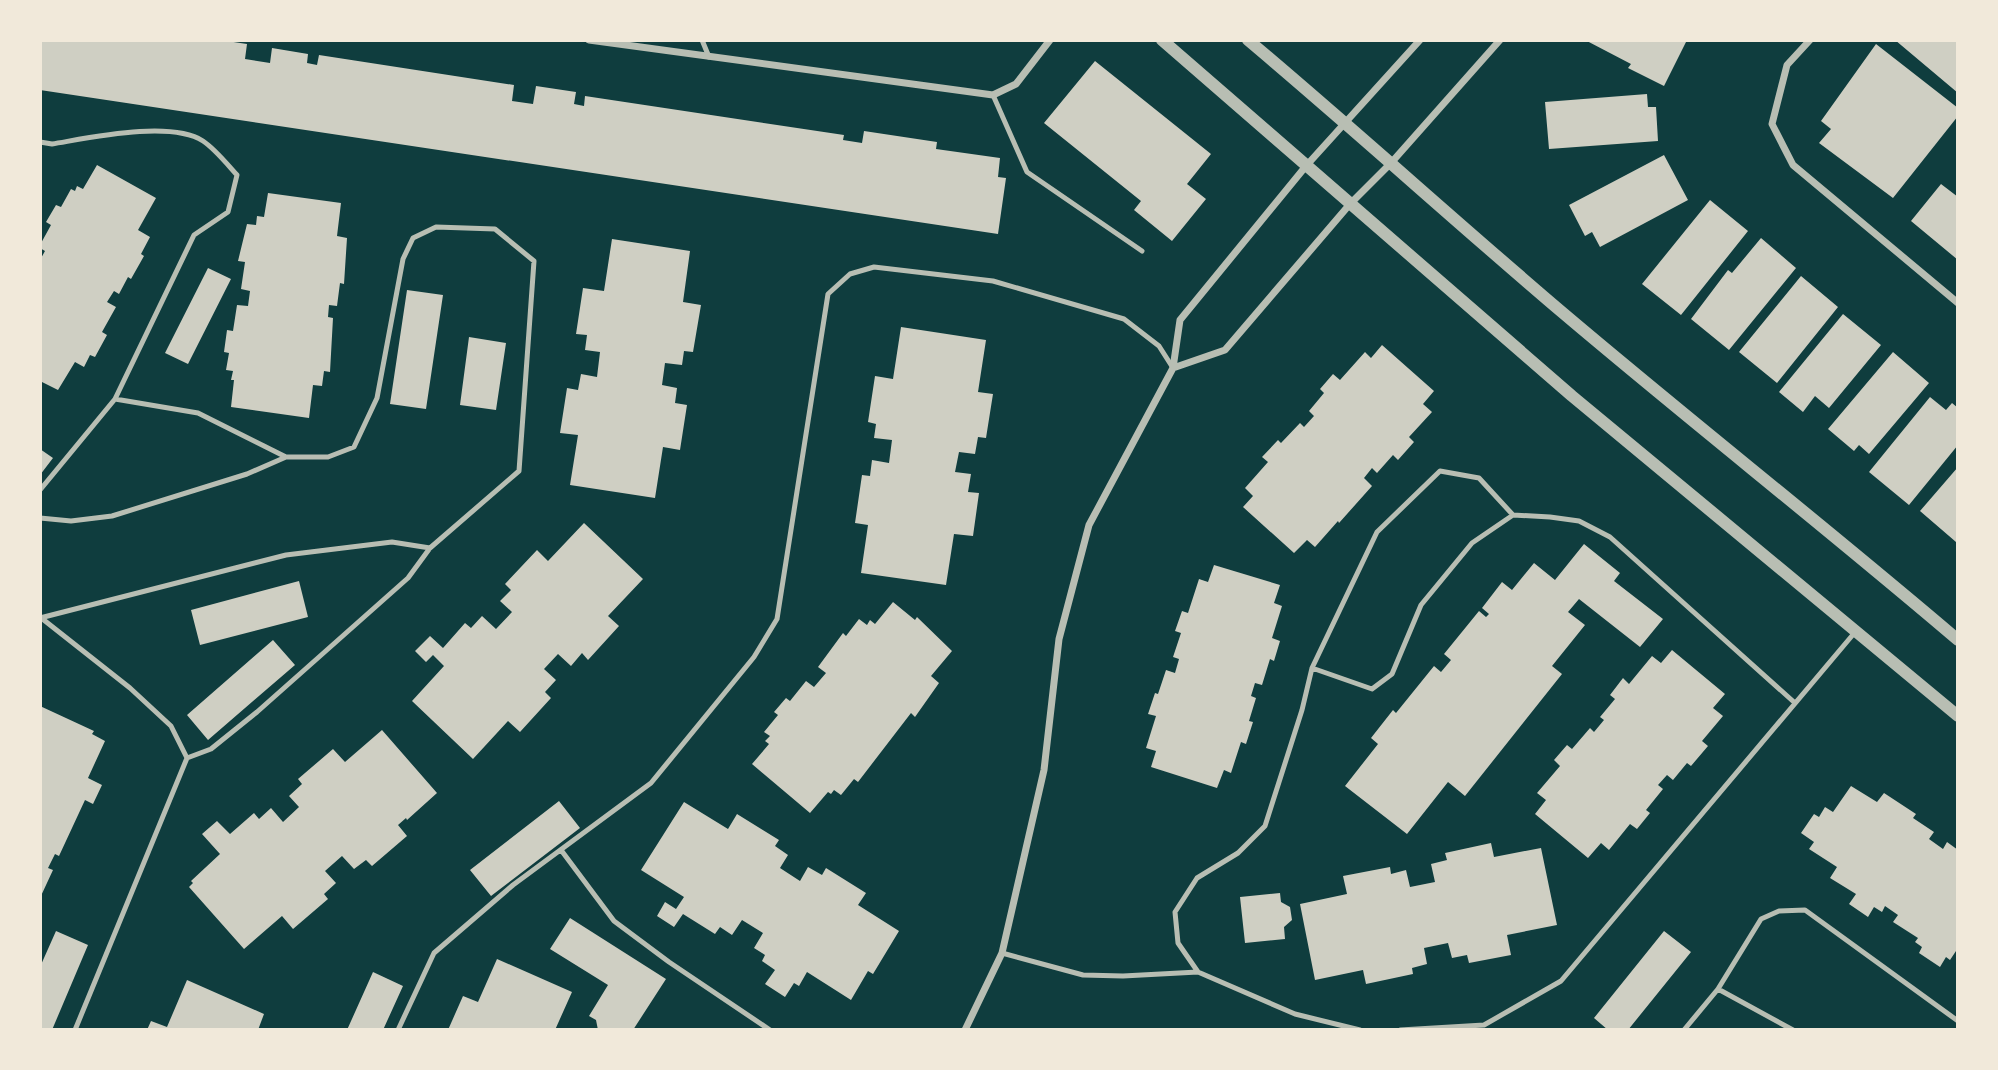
<svg xmlns="http://www.w3.org/2000/svg" width="1998" height="1070" font-family="Mulish,sans-serif">
  <style>
    .building { fill: #cfcfc3 }
    .lines { fill: none; stroke-linecap: round; stroke-linejoin: round }
    .service { stroke: #b8beb3; stroke-width: 5 }
    .minor { stroke: #b8beb3; stroke-width: 7 }
    .tertiary { stroke: #b8beb3; stroke-width: 12 }
  </style>
  <rect width="100%" height="100%" fill="#0f3d3e"/>
  <!-- building -->
  <path class="building" d="M40 40H220L247 44 245 59 270 63 272 48 308 54 307 63 317 65 319 55 514 85 512 101 533 104 536 86 576 92 574 104 584 106 585 96 844 135 843 140 862 143 864 131 937 142 936 149 1000 158 998 177 1006 178 998 234 40 90Z
    M1585 40H1687L1664 86 1628 68 1631 64Z
    M1895 40H1958V93Z
    M1876 44 1958 108V116L1893 198 1819 143 1831 129 1821 121Z
    M1095 61 1211 154 1187 184 1206 199 1172 241 1134 210 1141 201 1044 123Z
    M1647 94 1648 107H1656L1658 141 1549 149 1545 102Z
    M1664 155 1688 200 1600 247 1592 232 1585 236 1569 205Z
    M97 165 156 198 138 230 150 237 141 254 144 256 131 279 128 277 119 294 114 291 107 302 116 307 102 332 107 335 95 357 90 355 84 367 75 362 58 390 40 381V260L45 251 40 248V245L51 225 46 222 56 205 61 207 71 189 75 191 77 186 83 189Z
    M1941 184 1958 197V260L1911 221Z
    M268 193 341 203 337 236 347 238 344 284 340 283 337 306 329 305 328 317 333 318 330 372 324 371 322 386 313 385 309 418 231 407 234 380H231L233 371 226 370 229 353 224 352 227 330 233 331 237 305 248 306 250 291 241 289 245 262 238 261 247 224 256 225 257 216 264 217Z
    M1710 200 1748 231 1681 315 1642 284Z
    M1761 238 1796 268 1729 350 1691 319 1728 270 1732 273Z
    M612 239 690 251 683 302 701 305 693 352 684 351 682 365 665 363 662 385 677 388 675 403 687 405 680 450 663 447 655 498 570 485 578 435 560 433 567 388 578 390 581 374 597 377 600 352 585 350 587 335 576 334 583 288 604 291Z
    M208 268 231 279 188 364 165 353Z
    M1801 276 1838 307 1777 383 1739 352Z
    M407 290 443 295 426 409 390 404Z
    M1843 314 1881 345 1829 408 1815 396 1803 412 1779 392Z
    M901 327 986 340 978 392 993 394 986 438 978 437 975 454 959 452 955 472 971 474 968 492 979 493 973 536 954 534 946 585 861 573 868 525 855 523 862 475 870 476 872 460 889 463 892 440 874 438 876 424 868 422 875 376 893 379Z
    M469 337 506 343 496 410 460 405Z
    M1382 345 1434 391 1423 404 1432 412 1409 437 1414 442 1398 460 1393 455 1377 473 1372 468 1364 478 1372 486 1339 523 1338 521 1315 547 1307 540 1294 553 1243 507 1253 496 1245 488 1268 462 1262 457 1278 440 1281 443 1300 423 1304 427 1314 416 1309 411 1324 393 1320 389 1333 374 1340 380 1365 352 1371 358Z
    M1893 352 1929 383 1869 454 1859 445 1854 451 1828 429Z
    M1930 397 1946 410 1952 403 1958 408V445L1909 505 1869 472Z
    M40 449 53 458 40 475Z
    M1958 467V540L1956 542 1920 511Z
    M584 523 643 579 608 616 619 626 588 660 582 653 571 666 558 654 544 669 556 680 545 692 551 698 520 732 508 721 473 759 412 701 444 666 433 655 426 662 415 651 430 636 443 648 465 623 471 628 482 616 496 629 512 612 500 601 511 590 505 584 537 550 548 561Z
    M1584 544 1620 573 1614 581 1663 619 1640 647 1579 599 1568 612 1585 625 1552 666 1562 674 1465 796 1448 782 1407 834 1345 786 1378 744 1371 738 1393 710 1396 713 1434 666 1441 672 1451 660 1444 654 1479 611 1486 617 1489 614 1482 608 1502 582 1512 590 1534 563 1555 580Z
    M1214 565 1280 585 1274 603 1282 606 1272 638 1280 641 1274 661 1270 659 1262 685 1255 683 1251 696 1256 698 1249 721 1253 722 1246 744 1241 742 1231 773 1224 770 1217 788 1151 767 1156 751 1146 748 1156 716 1148 714 1155 693 1158 694 1166 670 1175 673 1179 659 1173 657 1181 633 1175 631 1182 611 1188 613 1199 579 1208 582Z
    M299 581 308 617 200 645 191 610Z
    M893 602 915 620 917 617 952 651 931 676 939 683 915 717 911 713 858 782 854 779 841 795 834 790 831 794 828 792 810 813 752 764 769 744 765 741 770 736 764 732 778 715 774 712 786 698 790 701 806 681 814 687 826 673 818 667 843 633 846 636 859 619 867 625 870 620 875 624Z
    M273 640 295 665 208 740 187 715Z
    M1672 650 1725 694 1713 708 1723 716 1702 741 1708 746 1691 766 1687 763 1673 780 1667 775 1658 785 1663 789 1646 810 1650 813 1637 829 1630 824 1609 850 1601 843 1588 858 1535 814 1546 800 1537 793 1560 766 1554 760 1567 745 1572 749 1590 728 1594 732 1604 720 1600 717 1615 699 1610 695 1623 678 1629 684 1652 656 1661 663Z
    M40 706 94 731 92 734 105 741 88 778 102 785 93 804 85 800 59 856 55 854 48 868 53 870 40 898Z
    M382 730 437 793 407 820 406 818 398 825 407 836 372 866 366 860 354 869 342 856 325 871 336 883 324 894 328 899 293 929 282 916 244 949 189 887 193 883 191 881 220 854 202 834 217 821 230 834 254 813 259 819 271 808 283 822 299 807 289 796 302 784 298 779 333 749 345 762Z
    M1851 786 1877 802 1884 793 1916 814 1913 818 1934 832 1929 839 1943 849 1947 842 1958 850V952L1956 951 1950 960 1946 957 1940 967 1919 953 1922 947 1915 942 1918 938 1893 922 1898 915 1885 906 1882 912 1874 907 1868 917 1849 904 1856 894 1830 878 1837 867 1809 849 1814 842 1801 833 1814 814 1819 817 1825 807 1833 812Z
    M559 801 580 828 491 896 470 870Z
    M684 802 728 829 737 814 779 840 775 846 788 855 780 868 800 881 808 867 822 875 826 868 866 893 858 905 899 931 873 974 868 971 851 1000 807 972 799 986 794 983 785 997 765 984 775 970 762 961 765 955 754 948 763 933 742 920 732 935 720 927 715 934 683 914 674 927 657 916 665 902 676 909 684 897 641 870Z
    M1491 843 1494 857 1541 848 1557 925 1507 935 1511 955 1469 963 1467 955 1452 958 1448 943 1424 948 1427 964 1412 968 1413 974 1366 984 1363 970 1315 980 1300 904 1347 894 1343 876 1390 867 1391 874 1406 870 1410 887 1435 882 1431 864 1447 860 1445 853Z
    M1280 893 1281 902 1290 907 1292 920 1284 927 1285 939 1245 943 1240 897Z
    M570 918 666 979 633 1030H598L596 1020 589 1016 608 985 550 949Z
    M56 931 88 945 52 1030H40V967Z
    M1664 931 1691 952 1628 1030H1608L1594 1018Z
    M497 959 572 992 555 1030H448L463 996 478 1002Z
    M373 972 403 986 383 1030H347Z
    M187 980 264 1014 258 1030H147L151 1021 167 1027Z"/>
  <g class="lines">
    <!-- service -->
    <path class="service" d="M702 40 709 57
      M993 95 1027 172 1142 251
      M40 142 52 144C89 138 170 120 203 141 215 149 227 164 237 175L228 212 194 235 115 399 40 490
      M40 518 71 521 112 516 247 474 286 457
      M40 617 130 688 171 726 187 758
      M40 618 286 555 392 542 430 548
      M1312 668 1372 689 1392 674 1421 605 1472 543 1513 515 1550 517 1579 521 1610 537 1795 703
      M561 850 614 921 669 962 770 1030
      M1002 953 1083 975 1123 976 1198 972 1295 1014 1360 1030
      M1198 972 1178 943 1175 912 1197 878 1238 853 1265 826 1302 710 1312 668 1377 532 1440 471 1479 478 1513 515
      M1718 989 1793 1030
      M75 1030 187 758 211 749 257 712 408 578 430 548 519 471 534 261 495 229 436 227 413 238 403 259 377 398 354 447 328 457H286L198 413 115 399
      M398 1030 434 953 513 885 651 783 754 657 777 619 828 294 850 274 874 267 993 281 1124 319 1159 346 1173 368
      M1400 1030 1484 1025 1561 981 1856 631
      M1684 1030 1718 989 1761 919 1779 911 1805 910 1958 1021"/>
    <!-- minor -->
    <path class="minor" d="M589 40 993 95 1016 84 1050 40
      M1810 40 1787 65 1772 124 1793 165 1958 303
      M1173 368 1225 350 1350 204 1391 163 1500 40
      M965 1030 1002 953 1044 770 1059 639 1089 525 1173 368 1180 320 1306 166 1420 40"/>
    <!-- tertiary -->
    <path class="tertiary" d="M1162 40 1572 396 1958 716
      M1248 40C1355 130 1457 223 1563 313 1694 424 1828 529 1958 640"/>
  </g>
  <!-- border -->
  <rect width="1998" height="1070" fill="none" stroke="#f1e9da" stroke-width="84"/>
</svg>
